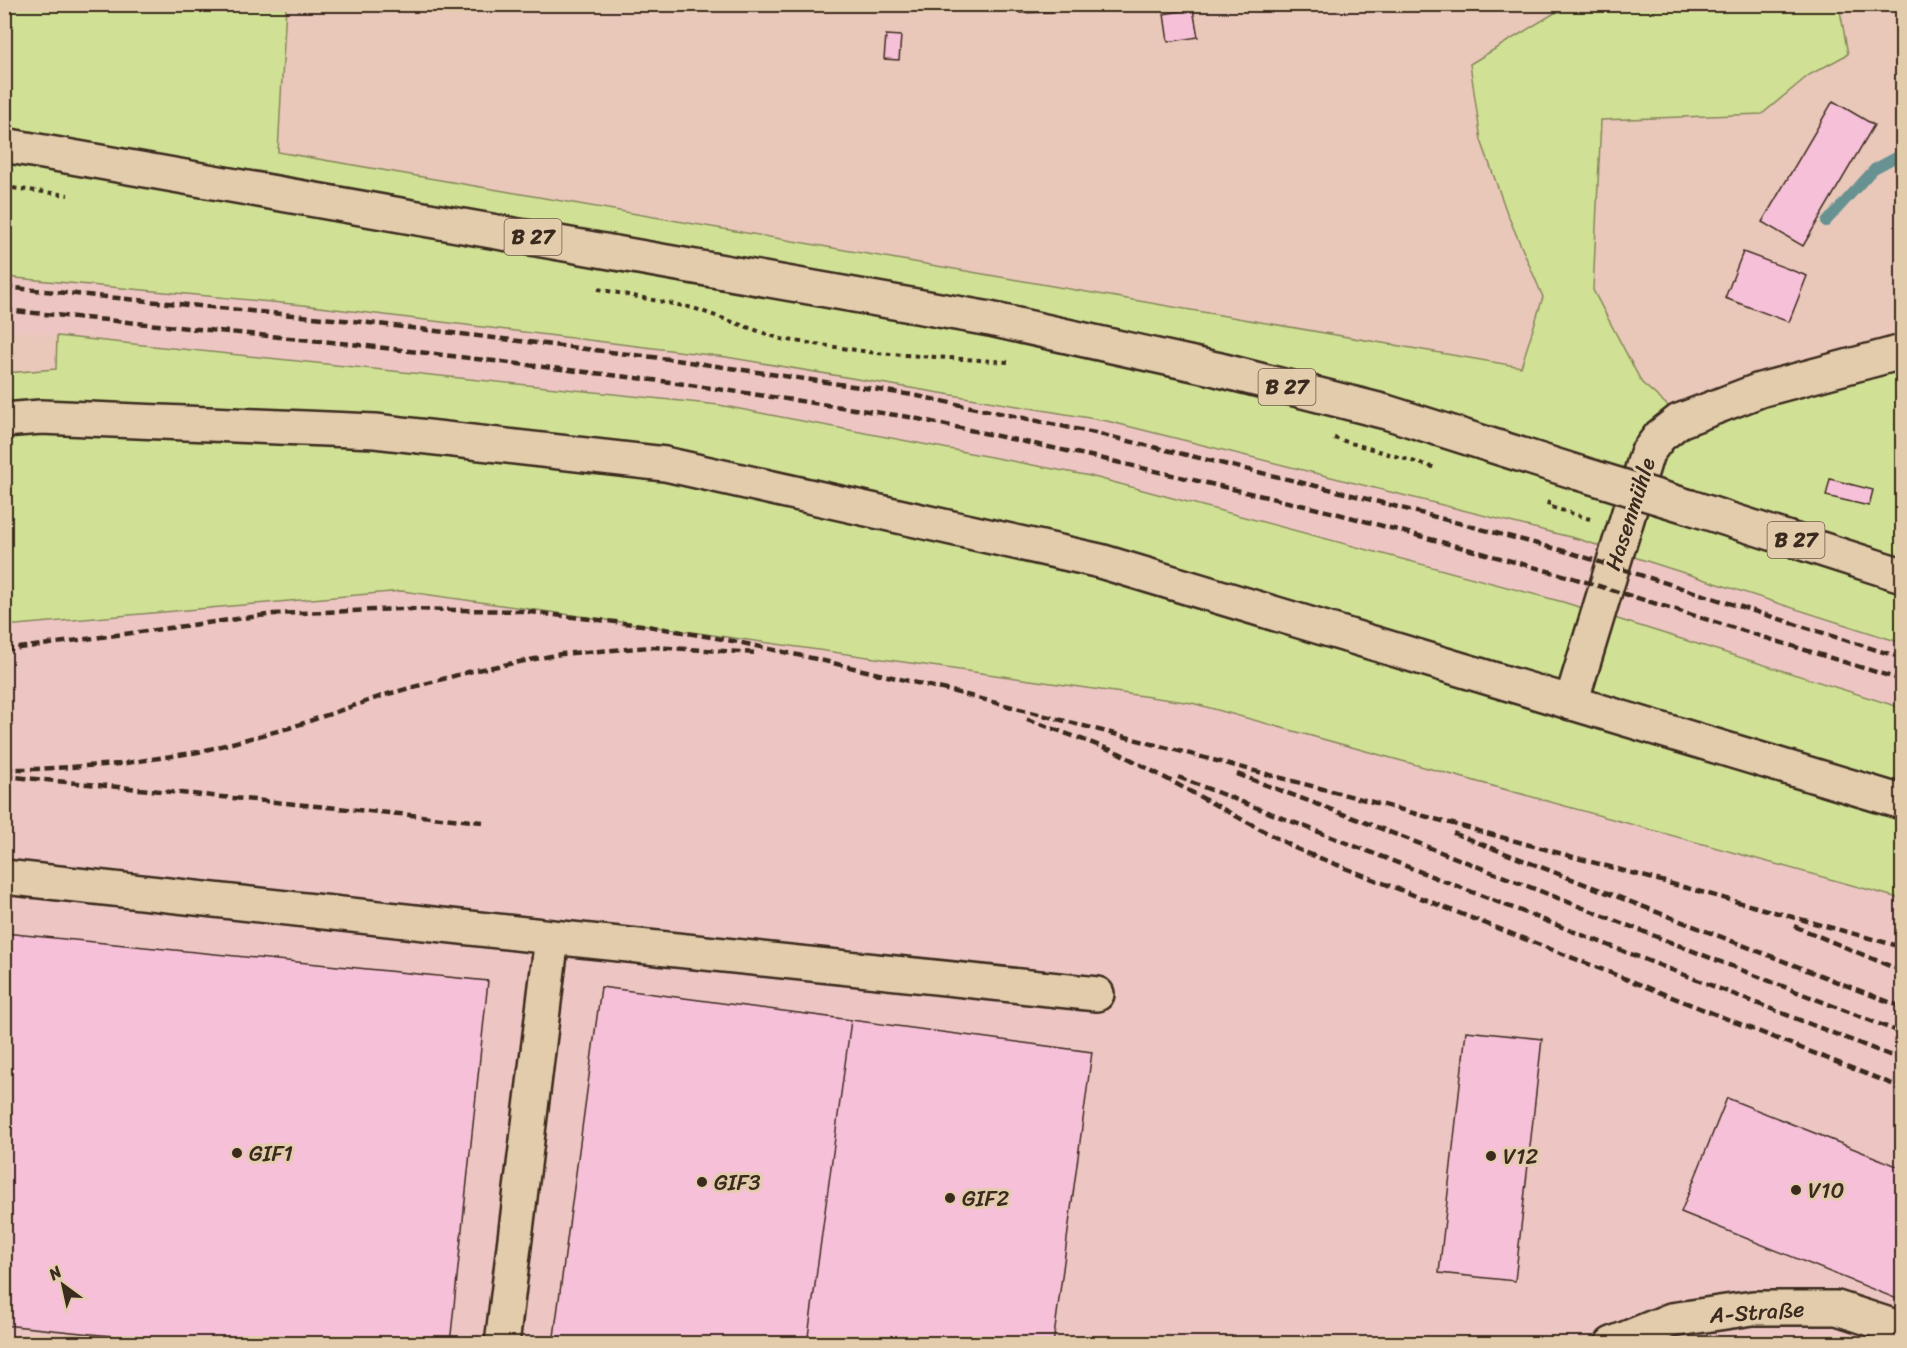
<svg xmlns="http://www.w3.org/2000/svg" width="1907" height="1348" font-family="Sriracha,sans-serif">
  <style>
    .built { fill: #edc6c3 }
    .green { fill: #d0e195; stroke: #86865a; stroke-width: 1.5 }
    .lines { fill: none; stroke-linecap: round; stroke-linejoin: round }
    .stream { stroke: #679191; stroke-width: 10 }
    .building { fill: #f7c0d9; stroke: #3b2a1e; stroke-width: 1.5 }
    .minor-casing { stroke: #3b2a1e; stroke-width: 38 }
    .major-casing { stroke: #3b2a1e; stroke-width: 38 }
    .highway-casing { stroke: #3b2a1e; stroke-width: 38 }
    .path { stroke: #3b2a1e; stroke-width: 4; stroke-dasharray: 4.5 4.5; stroke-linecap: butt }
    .minor { stroke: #e3ccac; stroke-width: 33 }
    .major { stroke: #e3ccac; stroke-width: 33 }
    .highway { stroke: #e3ccac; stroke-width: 33 }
    .rail { stroke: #3b2a1e; stroke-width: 4.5; stroke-dasharray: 9 4.5; stroke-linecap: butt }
    .highway-bridge-casing { stroke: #3b2a1e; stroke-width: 38; stroke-linecap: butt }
    .highway-bridge { stroke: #e3ccac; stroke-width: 33 }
    .poi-dot { fill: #3b2a1e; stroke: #e3ccac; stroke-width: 2 }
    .labels { text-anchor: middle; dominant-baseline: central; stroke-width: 6; stroke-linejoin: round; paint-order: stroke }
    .shield { fill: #e3ccac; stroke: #6d5b49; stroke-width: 1.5 }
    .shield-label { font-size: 21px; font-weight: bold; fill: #3b2a1e }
    .street-label { font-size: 22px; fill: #3b2a1e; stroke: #e3ccac }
    .poi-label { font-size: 22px; fill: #3b2a1e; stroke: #e3ccac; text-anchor: start }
  </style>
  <rect width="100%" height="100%" fill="#e9c8ba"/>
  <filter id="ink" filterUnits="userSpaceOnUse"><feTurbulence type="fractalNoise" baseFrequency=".0167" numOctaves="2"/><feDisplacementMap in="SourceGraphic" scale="12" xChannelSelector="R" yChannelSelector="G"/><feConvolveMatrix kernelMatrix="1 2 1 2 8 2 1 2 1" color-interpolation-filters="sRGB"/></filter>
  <g filter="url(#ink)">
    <!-- built -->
    <path class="built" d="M4 277 303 305 726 357 1107 421 1578 539 1902 643V708L1563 602 1090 476 719 405 5 330Z
      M402 591 1192 703 1902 899V1343L5 1344V626Z"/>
    <!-- green -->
    <path class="green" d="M4 5H286L278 152 1521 367 1543 297 1507 213 1481 140 1470 64 1568 5H1839L1848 54 1809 75 1762 114 1601 120 1593 290 1642 383 1674 411 1902 360V643L1578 539 1107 421 726 357 303 305 5 277Z
      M57 336 719 405 1090 476 1563 602 1902 708V899L1192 703 402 591 5 626V373L56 369Z"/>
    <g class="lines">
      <!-- stream -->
      <path class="stream" d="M1826 222 1874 169 1902 154"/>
    </g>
    <!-- building -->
    <path class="building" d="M1019 4H1051L1052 12 1020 13Z
      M1193 9 1198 37 1168 42 1164 14Z
      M886 35 901 36 899 60 884 59Z
      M1833 101 1874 125 1803 246 1762 222Z
      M1743 252 1807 276 1789 322 1725 298Z
      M1830 479 1873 490 1869 506 1826 496Z
      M4 933 488 981 450 1344H189L4 1325Z
      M601 987 851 1020 807 1344H553Z
      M851 1020 1092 1052 1053 1344H807Z
      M1466 1031 1542 1039 1515 1281 1439 1273Z
      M1727 1098 1902 1168V1301L1681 1212Z"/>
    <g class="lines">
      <defs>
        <path id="minor" d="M1571 703 1647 453 1660 436 1679 421 1760 390 1902 352
          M4 877 552 937 1097 994
          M502 1344 552 937
          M1612 1344 1671 1320 1753 1308H1837L1902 1329"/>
        <path id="major" d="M4 420 41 417 375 431 665 464 1100 561 1902 802"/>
        <path id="highway" d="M4 145 990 319 1216 369 1386 412 1579 473
          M1690 507 1902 575"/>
      </defs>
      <!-- minor casing -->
      <use href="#minor" class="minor-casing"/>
      <!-- major casing -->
      <use href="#major" class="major-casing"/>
      <!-- highway casing -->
      <use href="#highway" class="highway-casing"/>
      <!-- path -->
      <path class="path" d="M4 187 68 195
        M598 289 693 308 781 339 876 353 1008 362
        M1334 438 1436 468
        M1549 501 1548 506 1590 519"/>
      <!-- minor -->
      <use href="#minor" class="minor"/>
      <!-- major -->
      <use href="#major" class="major"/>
      <!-- highway -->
      <use href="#highway" class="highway"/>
      <!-- rail -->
      <path class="rail" d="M4 287 353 321 669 359 913 395 1095 433 1337 491 1568 552 1902 658
        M4 310 351 344 670 382 909 417 1095 457 1335 513 1570 577 1902 680
        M4 650 274 614 400 609 521 611 642 625 733 641 816 659 955 692 1384 805 1902 947
        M1027 719 1119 753 1297 849 1902 1088
        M4 769H36L120 764 198 752 289 728 388 694 472 671 561 654 651 647 757 653
        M1237 774 1359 820 1902 1033
        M4 776 483 822
        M1178 777 1902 1060
        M1453 833 1902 1007
        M1794 926 1902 971"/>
      <defs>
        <path id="highway-bridge" d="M1579 473 1690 507"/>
      </defs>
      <!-- highway-bridge casing -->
      <use href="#highway-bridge" class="highway-bridge-casing"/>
      <!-- highway-bridge -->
      <use href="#highway-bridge" class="highway-bridge"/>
    </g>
  </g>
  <!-- markers -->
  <g class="poi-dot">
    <circle cx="237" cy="1153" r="6"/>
    <circle cx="1491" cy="1156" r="6"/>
    <circle cx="702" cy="1182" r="6"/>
    <circle cx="1796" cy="1190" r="6"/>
    <circle cx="950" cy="1198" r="6"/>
  </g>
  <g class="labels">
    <!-- shield labels -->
    <g class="shield">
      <rect x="504.5" y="219" width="57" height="36" rx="4.5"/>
      <rect x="1258.5" y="369" width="57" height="36" rx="4.5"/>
      <rect x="1767.5" y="522" width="57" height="36" rx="4.5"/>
    </g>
    <g class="shield-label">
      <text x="533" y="237">B 27</text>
      <text x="1287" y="387">B 27</text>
      <text x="1796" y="540">B 27</text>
    </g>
    <!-- street labels -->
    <g class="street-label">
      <text transform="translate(1630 514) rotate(-72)">Hasenmühle</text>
      <text transform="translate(1757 1312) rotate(-4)">A-Straße</text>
    </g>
    <!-- poi labels -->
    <g class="poi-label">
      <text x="249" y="1153">GIF1</text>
      <text x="1503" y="1156">V12</text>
      <text x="714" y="1182">GIF3</text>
      <text x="1808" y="1190">V10</text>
      <text x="962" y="1198">GIF2</text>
    </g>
  </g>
  <!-- margin -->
  <rect width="1907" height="1348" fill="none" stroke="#e3ccac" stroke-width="24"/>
  <rect x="12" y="12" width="1883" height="1324" fill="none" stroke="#3b2a1e" stroke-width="2" filter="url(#ink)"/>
  <!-- north arrow -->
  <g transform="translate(63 1285) rotate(327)" stroke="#e3ccac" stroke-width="4.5" paint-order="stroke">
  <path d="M0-4.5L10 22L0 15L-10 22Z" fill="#3b2a1e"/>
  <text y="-9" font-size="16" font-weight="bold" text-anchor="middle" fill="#3b2a1e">N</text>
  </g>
</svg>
